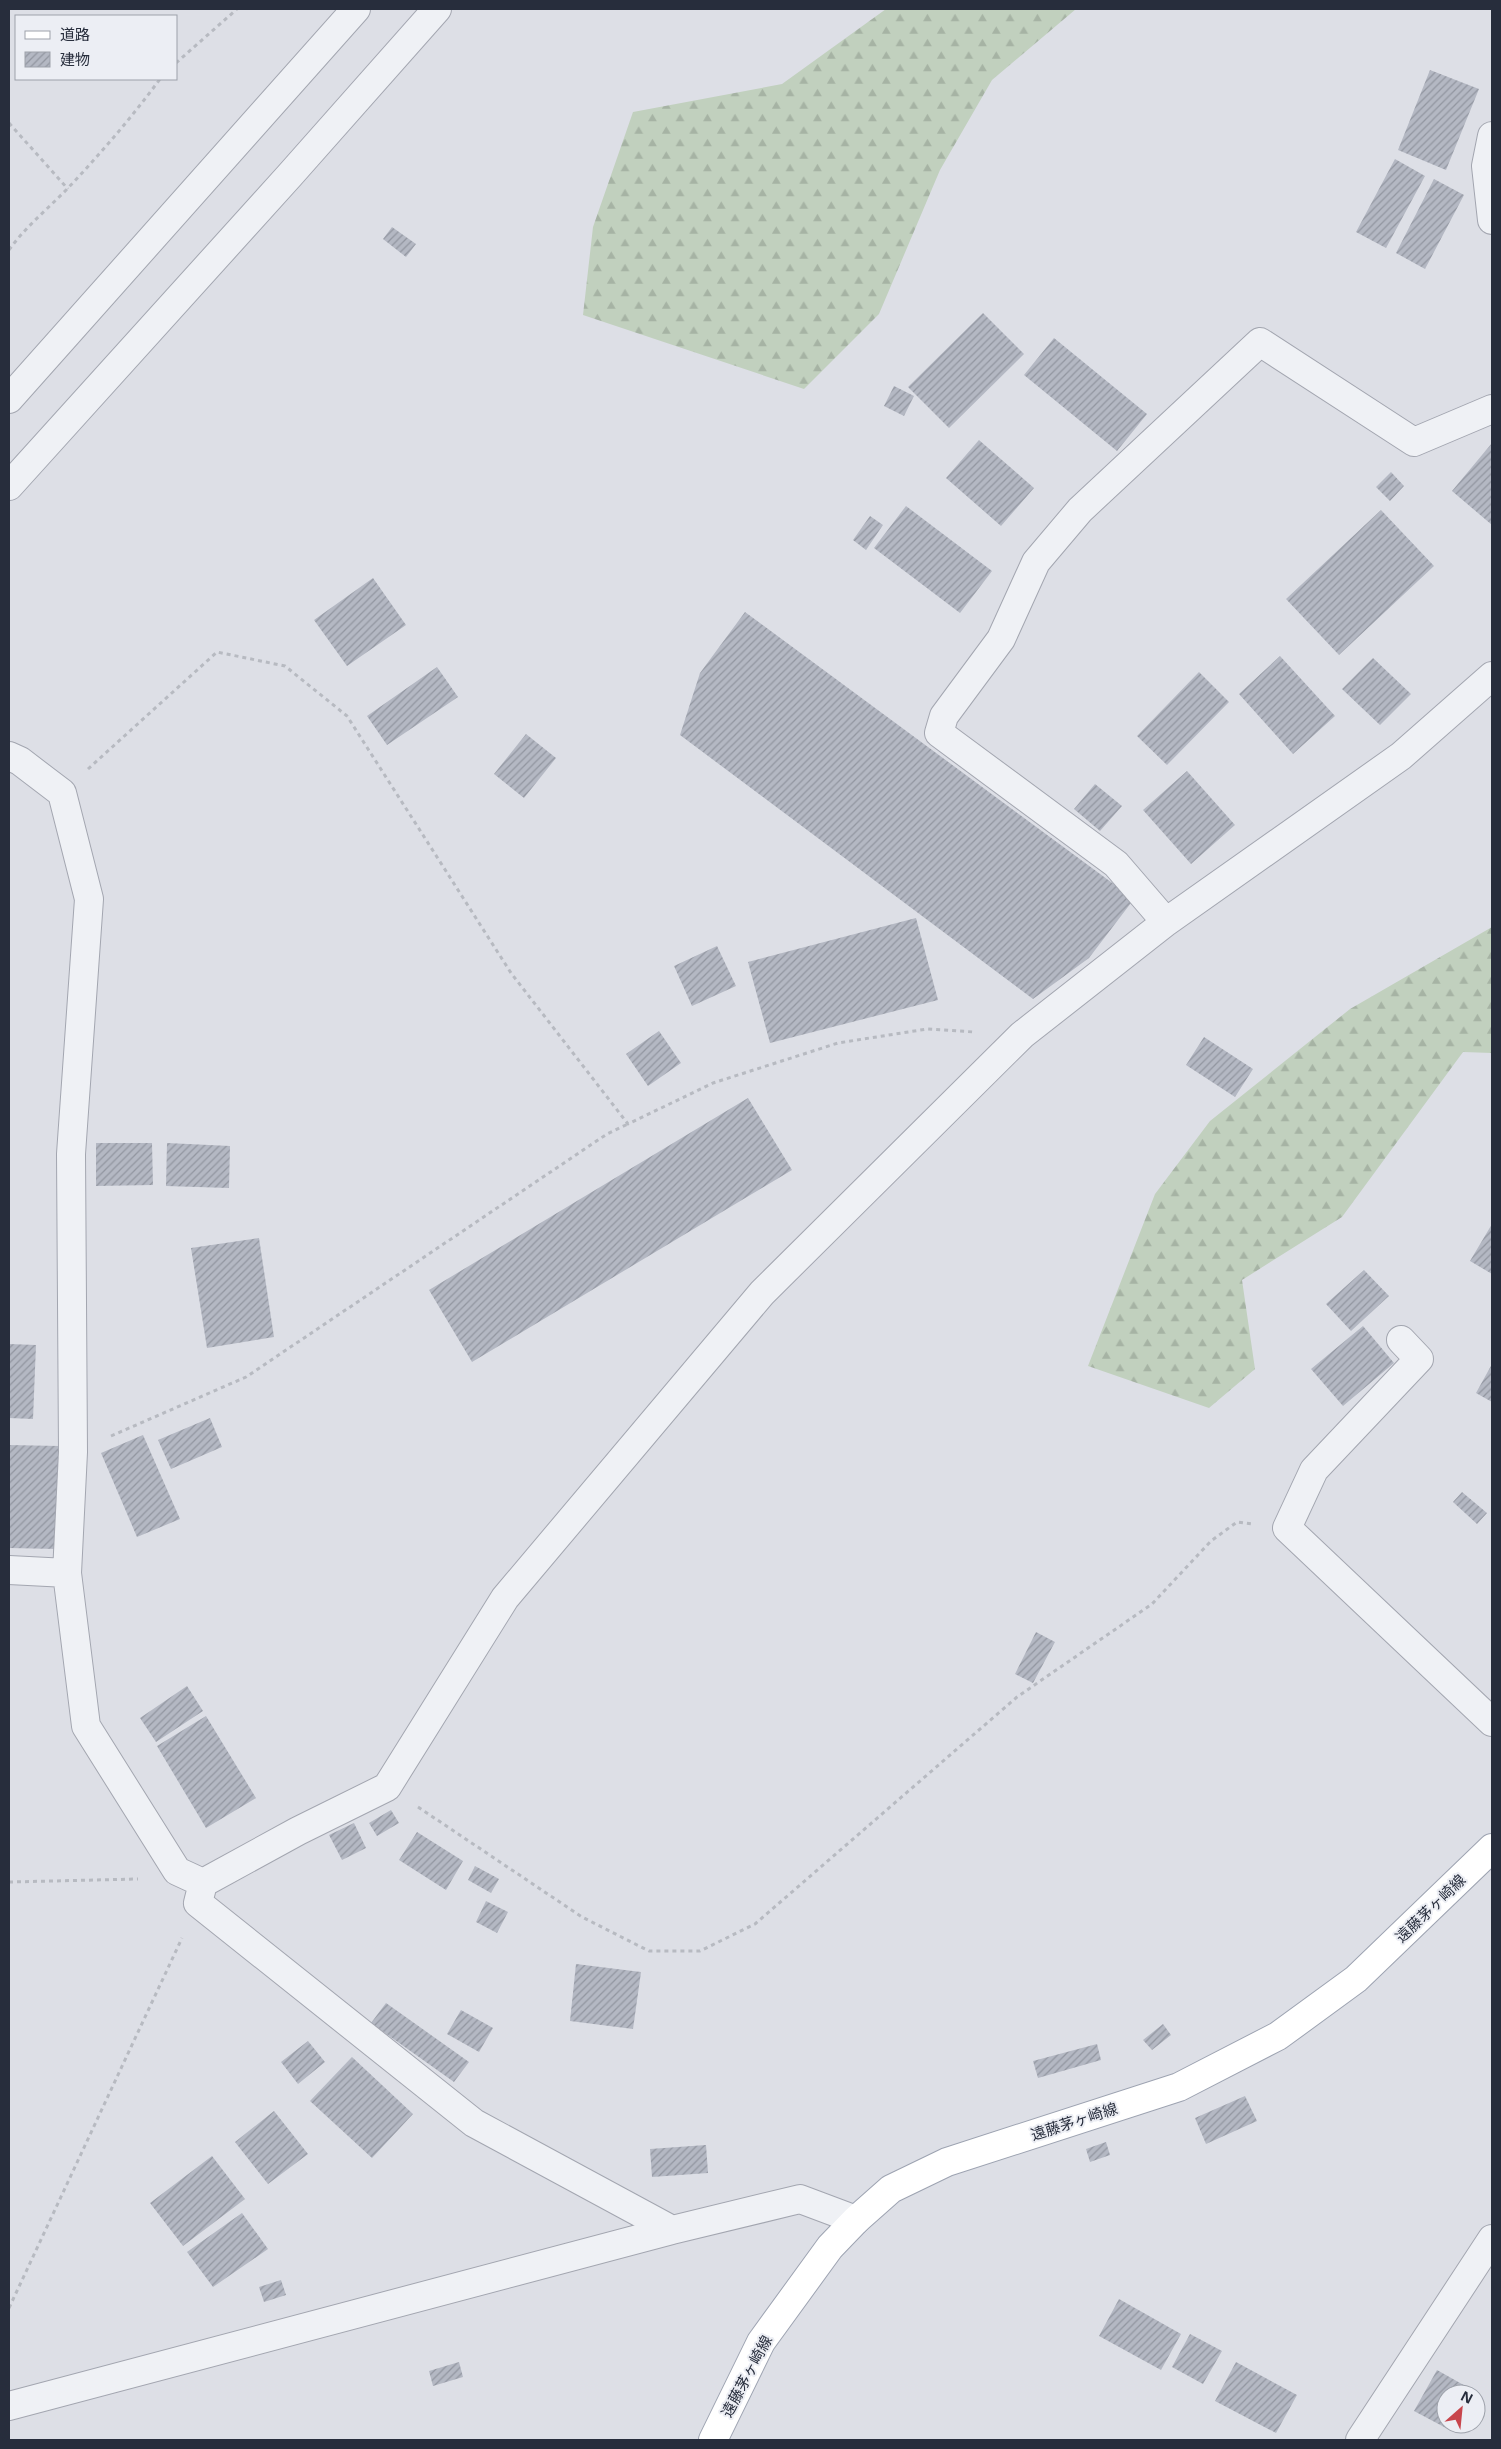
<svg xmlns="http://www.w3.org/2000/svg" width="1501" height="2449" font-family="'Open Sans','Noto Sans JP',sans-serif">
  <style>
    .forest { fill: url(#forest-firs) }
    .building { fill: url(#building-hatch) }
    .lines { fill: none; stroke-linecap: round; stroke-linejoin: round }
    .minor-casing { stroke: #a3a6b0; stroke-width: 30 }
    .major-casing { stroke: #9da3b1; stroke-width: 30 }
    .path { stroke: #b7bac1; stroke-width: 3; stroke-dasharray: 4 4; stroke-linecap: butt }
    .minor { stroke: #eff1f5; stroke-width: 28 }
    .major { stroke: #fff; stroke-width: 28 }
    .labels { text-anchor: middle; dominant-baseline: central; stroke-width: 4; stroke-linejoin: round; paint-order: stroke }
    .street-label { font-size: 15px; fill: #272d3c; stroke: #eceef4 }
  </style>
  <defs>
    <pattern id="forest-firs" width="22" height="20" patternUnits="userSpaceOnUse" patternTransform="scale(1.25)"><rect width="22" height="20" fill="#c1d0be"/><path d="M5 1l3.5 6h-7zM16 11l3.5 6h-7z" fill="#a6b3a4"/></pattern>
    <pattern id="building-hatch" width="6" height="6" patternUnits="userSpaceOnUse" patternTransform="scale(1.25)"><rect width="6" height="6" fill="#b4b8c3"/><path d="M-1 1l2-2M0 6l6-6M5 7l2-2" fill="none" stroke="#9296a0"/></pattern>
  </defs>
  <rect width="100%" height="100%" fill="#dddfe6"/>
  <!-- forest -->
  <path class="forest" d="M886 9H1076L992 80 940 170 879 314 804 389 583 315 593 227 633 112 782 84Z
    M1492 927V1053L1463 1052 1342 1217 1242 1280 1255 1369 1209 1408 1088 1366 1155 1194 1210 1121 1350 1009Z"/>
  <!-- building -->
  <path class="building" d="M1430 70 1479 89 1446 170 1398 150Z
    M1395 159 1425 176 1386 248 1356 232Z
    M1434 179 1464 195 1425 269 1396 253Z
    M392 227 416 244 406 257 383 239Z
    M983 313 1024 354 949 428 908 387Z
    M1054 338 1147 414 1117 451 1024 375Z
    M894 386 914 396 904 416 884 406Z
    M979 440 1034 488 1001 526 946 478Z
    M1492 443V525L1452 491Z
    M1391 472 1404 486 1390 501 1376 487Z
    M906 506 992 571 960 613 874 548Z
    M1381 510 1434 566 1339 655 1286 599Z
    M870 516 883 525 866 550 853 540Z
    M373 578 406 625 347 666 314 620Z
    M745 612 1134 899 1089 958 1033 999 680 735 700 673Z
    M1280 656 1335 716 1293 754 1239 694Z
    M1373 658 1411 694 1380 725 1342 689Z
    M437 667 458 697 387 745 367 716Z
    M1199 672 1229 702 1167 765 1137 736Z
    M526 734 556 758 524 798 494 774Z
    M1187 771 1235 825 1191 864 1143 810Z
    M1095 784 1122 806 1100 831 1074 809Z
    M916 918 938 1000 770 1043 748 962Z
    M717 946 736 986 692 1006 674 966Z
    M659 1031 681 1063 648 1086 626 1054Z
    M1204 1037 1253 1069 1235 1097 1186 1065Z
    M748 1098 792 1170 472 1362 429 1290Z
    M96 1143H152L153 1185 96 1186Z
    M167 1143 230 1146 229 1188 166 1186Z
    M1492 1224V1274L1470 1261Z
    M259 1238 274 1337 207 1348 191 1248Z
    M1364 1270 1389 1296 1351 1331 1326 1304Z
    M1363 1326 1394 1363 1343 1406 1311 1369Z
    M9 1344 36 1345 33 1419 9 1418Z
    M1492 1364V1402L1476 1393Z
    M210 1418 222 1447 171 1469 158 1440Z
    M143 1435 180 1519 137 1537 101 1453Z
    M9 1445 59 1446 57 1549 9 1548Z
    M1462 1492 1487 1513 1477 1524 1453 1502Z
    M1036 1632 1055 1642 1033 1683 1015 1674Z
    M187 1686 203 1711 156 1742 140 1718Z
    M206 1716 256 1798 206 1828 157 1746Z
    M391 1810 399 1823 377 1836 369 1823Z
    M354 1823 366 1848 342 1860 329 1835Z
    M417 1832 463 1861 446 1890 399 1860Z
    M475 1866 499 1879 491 1893 468 1880Z
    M486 1901 508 1912 497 1933 476 1922Z
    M576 1964 641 1972 633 2029 570 2021Z
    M386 2003 469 2062 454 2082 371 2023Z
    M461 2010 493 2028 479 2052 447 2034Z
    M1163 2024 1171 2035 1152 2050 1143 2040Z
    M308 2041 325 2062 298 2084 281 2062Z
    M1097 2044 1101 2060 1038 2078 1033 2061Z
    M352 2057 413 2114 372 2158 310 2101Z
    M1245 2096 1257 2121 1206 2144 1195 2118Z
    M274 2111 308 2154 268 2184 235 2142Z
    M1106 2142 1110 2155 1090 2162 1086 2149Z
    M706 2145 708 2173 652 2177 650 2149Z
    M212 2156 245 2199 183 2246 150 2203Z
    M242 2213 268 2249 213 2287 187 2252Z
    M281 2280 286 2295 264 2302 259 2287Z
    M1119 2299 1181 2334 1161 2370 1099 2336Z
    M1190 2334 1222 2351 1203 2384 1172 2367Z
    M459 2362 463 2377 433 2386 429 2371Z
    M1236 2362 1297 2395 1276 2433 1215 2401Z
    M1437 2370 1469 2388 1465 2394H1446V2424H1448L1446 2428 1414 2411Z"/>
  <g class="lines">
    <defs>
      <path id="minor" d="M1492 136 1486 166 1492 220
        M9 399 356 9
        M9 486 290 175 437 9
        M9 756 20 761 62 793 89 899 71 1154 73 1452 67 1573 86 1726 177 1871 203 1883
        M1166 922 1116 864 939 733 944 716 1001 639 1036 562 1080 510 1260 342 1414 442 1492 409
        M1401 1340 1419 1359 1314 1470 1287 1528 1492 1722
        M9 1570 67 1573
        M856 2220 800 2199 672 2230 474 2123 198 1903 203 1883 298 1831 387 1787 505 1598 762 1293 1022 1035 1166 922 1401 756 1492 676
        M9 2406 672 2230
        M1360 2440 1492 2239"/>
      <path id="major" d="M713 2440 761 2342 830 2247 856 2220 891 2189 947 2162 1179 2087 1278 2036 1356 1979 1492 1848"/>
    </defs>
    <!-- minor casing -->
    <use href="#minor" class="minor-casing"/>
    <!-- major casing -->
    <use href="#major" class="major-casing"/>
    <!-- path -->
    <path class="path" d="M176 63 237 9
      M9 123 68 189
      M9 250C26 226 49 208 69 187 102 152 132 117 160 79
      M88 769 217 652 285 666 347 716 511 973 628 1124 713 1083 838 1043 927 1029 974 1032
      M111 1436 246 1377 607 1134 628 1124
      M418 1807 582 1917 649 1951H700L755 1924 1017 1697 1152 1604 1211 1541 1237 1522 1252 1524
      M9 1882 138 1879
      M9 2308 182 1938"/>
    <!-- minor -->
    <use href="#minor" class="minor"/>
    <!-- major -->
    <use href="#major" class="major"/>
  </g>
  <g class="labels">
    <!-- street labels -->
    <g class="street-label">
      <text transform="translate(1430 1908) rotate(-44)">遠藤茅ヶ崎線</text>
      <text transform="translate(1074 2121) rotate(-18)">遠藤茅ヶ崎線</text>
      <text transform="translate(746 2376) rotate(-62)">遠藤茅ヶ崎線</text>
    </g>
  </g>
  <!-- border -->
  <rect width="1501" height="2449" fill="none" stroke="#272d3c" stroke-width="20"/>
  <!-- legend -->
  <rect x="15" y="15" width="162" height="65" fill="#eceef4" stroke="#9da1aa"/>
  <rect x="25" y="31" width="25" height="8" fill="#ffffff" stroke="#9da1aa"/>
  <text x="60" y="40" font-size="15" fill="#272d3c">道路</text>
  <rect x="25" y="52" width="25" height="15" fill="url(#building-hatch)" stroke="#9da1aa"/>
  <text x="60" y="65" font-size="15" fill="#272d3c">建物</text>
  <!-- north arrow -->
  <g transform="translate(1461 2409) rotate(27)"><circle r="24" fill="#eceef4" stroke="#9da1aa"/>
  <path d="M0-4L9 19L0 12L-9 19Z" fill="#c8454c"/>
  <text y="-8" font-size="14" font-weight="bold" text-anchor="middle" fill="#272d3c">N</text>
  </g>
</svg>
